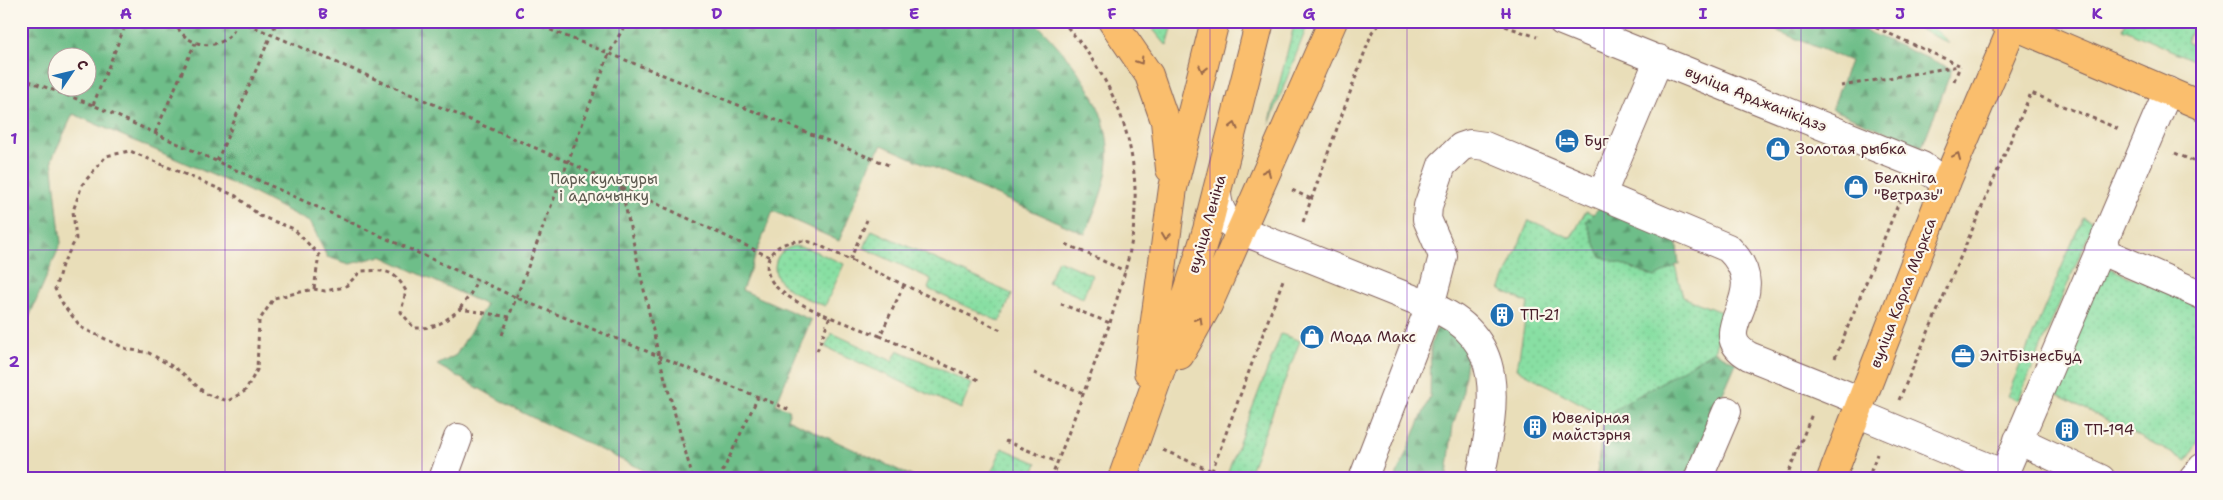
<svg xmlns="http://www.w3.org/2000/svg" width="2223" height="500" font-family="'Shantell Sans',sans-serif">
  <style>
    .grass { fill: url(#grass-dots); stroke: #697f67 }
    .forest { fill: url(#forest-firs); stroke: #5c6e5a; fill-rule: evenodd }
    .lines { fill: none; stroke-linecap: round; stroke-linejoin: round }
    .minor-casing { stroke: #82625d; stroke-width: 30 }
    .major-casing { stroke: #82625d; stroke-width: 30 }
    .path { stroke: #82625d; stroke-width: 3; stroke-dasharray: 4 4; stroke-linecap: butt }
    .minor { stroke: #fff; stroke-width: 28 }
    .major { stroke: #fabe6d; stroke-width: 28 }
    .oneway { stroke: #996749 }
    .grid { fill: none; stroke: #7b2cbf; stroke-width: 1; stroke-opacity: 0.55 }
    .labels { text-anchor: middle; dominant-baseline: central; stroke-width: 4.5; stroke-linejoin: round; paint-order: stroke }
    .street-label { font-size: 15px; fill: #4a1f2b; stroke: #fbf7ec }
    .poi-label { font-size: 15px; fill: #4a1f2b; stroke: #fbf7ec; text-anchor: start }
    .park-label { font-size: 15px; fill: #5d594f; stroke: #fbf7ec }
    .neatline { fill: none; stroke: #7b2cbf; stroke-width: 2 }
    .grid-label { font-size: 16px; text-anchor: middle; font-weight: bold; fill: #7b2cbf }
  </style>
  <defs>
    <pattern id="grass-dots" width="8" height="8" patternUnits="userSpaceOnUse" patternTransform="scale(1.25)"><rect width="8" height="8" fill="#88dfa3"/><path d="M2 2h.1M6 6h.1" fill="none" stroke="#77bf8c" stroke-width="1.8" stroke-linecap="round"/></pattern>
    <pattern id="forest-firs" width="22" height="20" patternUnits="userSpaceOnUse" patternTransform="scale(1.25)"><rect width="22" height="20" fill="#6ebe89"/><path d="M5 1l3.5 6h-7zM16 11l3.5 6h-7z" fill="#5c9a70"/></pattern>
  </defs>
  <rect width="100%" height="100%" fill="#fbf7ec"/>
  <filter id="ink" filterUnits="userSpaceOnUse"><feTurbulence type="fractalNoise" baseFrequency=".02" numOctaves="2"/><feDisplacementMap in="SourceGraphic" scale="10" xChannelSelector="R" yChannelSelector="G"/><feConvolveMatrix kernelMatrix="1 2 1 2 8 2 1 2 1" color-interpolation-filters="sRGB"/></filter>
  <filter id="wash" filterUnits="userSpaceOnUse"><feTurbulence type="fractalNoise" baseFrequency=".0096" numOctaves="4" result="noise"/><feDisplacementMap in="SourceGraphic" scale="20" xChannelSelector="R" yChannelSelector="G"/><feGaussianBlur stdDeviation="1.12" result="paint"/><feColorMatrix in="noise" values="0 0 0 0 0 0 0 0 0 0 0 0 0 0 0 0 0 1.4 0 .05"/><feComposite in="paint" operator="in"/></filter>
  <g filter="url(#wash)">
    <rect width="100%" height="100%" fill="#e9deb9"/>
    <!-- grass -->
    <path class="grass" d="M1146 21H1174L1167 46Z
      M1295 21H1309L1269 125Z
      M1901 21C1925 21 1932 25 1949 43Z
      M2126 21H2195L2187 42 2202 49V64L2123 29Z
      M1586 211 1670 246 1683 297 1726 314 1714 351 1736 363 1598 479 1597 472 1604 416 1517 369 1528 303 1500 290 1529 220 1571 238Z
      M2083 217 2094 222 2018 401 2007 396Z
      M872 230 1012 294 1000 322 928 289 931 279 864 248Z
      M794 246 810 249 844 264 825 306C808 299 768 287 776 261 779 252 785 249 794 246Z
      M1058 260 1092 275 1083 298 1048 283Z
      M2102 265 2202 307V434L2187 461 2048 390Z
      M832 333 892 361 898 350 972 384 961 409 825 347Z
      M1281 334 1300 341 1247 479H1225Z
      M1002 448 1037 463 1031 479H1012L992 471Z"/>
    <!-- forest -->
    <path class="forest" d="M21 21H1034C1071 58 1112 106 1108 162 1106 187 1094 212 1085 234L882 145 872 160 839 241 773 211 742 290 811 320 776 404 790 410 787 419 918 479H662L523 413 437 365 456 355 486 305 381 256 350 264 327 257 311 223 249 191 73 114 52 159 61 243 21 336ZM58 58H88V88H58Z
      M1753 21H1844L1952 69 1922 147 1832 109 1850 61Z
      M1602 205 1676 238 1679 264 1655 277 1600 256 1586 221Z
      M1448 320 1460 326 1468 354 1462 397 1453 425 1447 476 1443 479H1395L1430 397 1431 344 1436 330Z
      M1714 351 1736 363 1686 479H1598L1597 473 1604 416Z"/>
  </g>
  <g filter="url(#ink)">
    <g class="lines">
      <defs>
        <path id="minor" d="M1562 21 1922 166 1946 183
          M1217 192C1217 210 1226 222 1240 230L1430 306 1363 479
          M1602 194 1659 59
          M2099 250 2202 295
          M1857 413 2004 474 2168 91
          M2018 440 2101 479
          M443 479 458 438
          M1480 479C1494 409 1511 338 1430 306L1443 256 1427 219 1428 206 1442 165 1461 147 1470 144 1485 146 1728 248C1778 296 1702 330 1749 356L1861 401
          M1698 479 1727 411
          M2193 479 2202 468"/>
        <path id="major" d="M1112 21 1149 75 1165 121 1170 169
          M2003 21 2202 106
          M1180 355 1208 305 1333 21
          M1148 372 1173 188 1215 21
          M1122 479 1184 304 1207 230 1260 21
          M1831 479 1946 183 2013 26"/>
      </defs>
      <!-- minor casing -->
      <use href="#minor" class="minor-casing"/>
      <!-- major casing -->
      <use href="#major" class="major-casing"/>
      <!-- path -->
      <path class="path" d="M174 21C186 51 228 54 238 21
        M240 21 568 162 770 257
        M528 21 891 166
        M1062 21C1120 85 1146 159 1131 245 1126 272 1117 297 1110 323
        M1404 21 1407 27
        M1490 21 1537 37
        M1861 21 1959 65
        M2110 23 2111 21
        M21 78 93 105 517 298 790 410
        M1954 81 1960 66
        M1841 86 1959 66
        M93 105 127 21
        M155 133 195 43
        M2175 153 2202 165
        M217 161 277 21
        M621 187 659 357 693 479
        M1292 190 1311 199
        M1303 222 1372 32 1382 21
        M1066 244 1125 271
        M850 260 867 220
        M904 285 880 336 981 381
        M314 289 319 255 294 229 260 216 236 196 130 151 106 156 82 185 73 211 76 239 62 265 55 289 64 306 82 328 127 349 149 353 180 371 206 394 228 401 245 391 257 370 259 321 274 298 314 289 325 291 345 287 361 271C385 270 394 269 406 291L401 312 414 328C436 329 444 322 460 309L510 317
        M460 308 470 295 477 280
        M502 335 609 54 627 21
        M880 336C852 325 805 310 782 292 750 268 774 232 814 243L1003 331
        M817 351 830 316
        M1835 358 1904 190
        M1034 373 1083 393
        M1899 400 2031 93 2119 129
        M1005 441 1057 462
        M1163 450 1212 471
        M719 479 758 397
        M1051 479 1110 323 1061 304
        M1209 479 1283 280
        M1786 479 1812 414
        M1868 479 1877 454"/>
      <!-- minor -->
      <use href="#minor" class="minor"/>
      <!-- major -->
      <use href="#major" class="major"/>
    </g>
    <!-- one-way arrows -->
    <defs><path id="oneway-chevron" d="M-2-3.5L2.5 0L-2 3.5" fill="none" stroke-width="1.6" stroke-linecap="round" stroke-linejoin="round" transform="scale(1.25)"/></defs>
    <g class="oneway">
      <use href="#oneway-chevron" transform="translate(1140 61) rotate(57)"/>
      <use href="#oneway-chevron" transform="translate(1203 69) rotate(104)"/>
      <use href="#oneway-chevron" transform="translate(1234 126) rotate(-76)"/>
      <use href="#oneway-chevron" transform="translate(1957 156) rotate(-67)"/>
      <use href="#oneway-chevron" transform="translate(1267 172) rotate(-66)"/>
      <use href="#oneway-chevron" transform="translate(1166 236) rotate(98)"/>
      <use href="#oneway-chevron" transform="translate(1199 320) rotate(-61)"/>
    </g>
  </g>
  <!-- grid -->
  <path class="grid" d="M225 21V479M422 21V479M619 21V479M816 21V479M1013 21V479M1210 21V479M1407 21V479M1604 21V479M1801 21V479M1998 21V479M21 250H2202"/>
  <!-- icons -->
  <defs>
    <symbol id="hotel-disc" viewBox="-11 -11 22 22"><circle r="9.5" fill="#1f6fb2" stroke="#fbf7ec"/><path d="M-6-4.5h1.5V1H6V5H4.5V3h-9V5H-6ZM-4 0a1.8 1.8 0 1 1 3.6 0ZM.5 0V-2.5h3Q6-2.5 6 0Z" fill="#fff"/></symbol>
    <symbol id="shop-disc" viewBox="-11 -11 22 22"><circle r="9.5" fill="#1f6fb2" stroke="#fbf7ec"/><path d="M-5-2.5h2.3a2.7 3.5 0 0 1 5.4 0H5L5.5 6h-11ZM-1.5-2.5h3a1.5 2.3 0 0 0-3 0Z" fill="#fff"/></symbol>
    <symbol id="building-disc" viewBox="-11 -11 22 22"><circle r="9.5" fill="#1f6fb2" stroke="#fbf7ec"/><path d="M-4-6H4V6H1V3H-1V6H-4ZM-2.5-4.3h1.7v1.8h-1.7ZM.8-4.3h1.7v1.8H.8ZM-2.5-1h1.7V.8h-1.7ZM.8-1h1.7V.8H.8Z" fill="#fff"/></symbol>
    <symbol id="office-disc" viewBox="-11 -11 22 22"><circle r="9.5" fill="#1f6fb2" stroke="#fbf7ec"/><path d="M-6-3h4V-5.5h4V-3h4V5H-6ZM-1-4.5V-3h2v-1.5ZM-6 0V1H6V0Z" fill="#fff"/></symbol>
  </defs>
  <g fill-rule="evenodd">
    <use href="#hotel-disc" x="1553" y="127" width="28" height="28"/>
    <use href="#shop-disc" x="1764" y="135" width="28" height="28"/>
    <use href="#shop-disc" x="1842" y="173" width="28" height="28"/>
    <use href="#building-disc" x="1488" y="301" width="28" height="28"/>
    <use href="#shop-disc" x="1298" y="323" width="28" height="28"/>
    <use href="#office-disc" x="1949" y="342" width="28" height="28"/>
    <use href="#building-disc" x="1521" y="413" width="28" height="28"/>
    <use href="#building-disc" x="2053" y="416" width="28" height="28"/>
  </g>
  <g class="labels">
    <!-- street labels -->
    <g class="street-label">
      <text transform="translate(1756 99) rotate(22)">вуліца Арджанікідзэ</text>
      <text transform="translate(1207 224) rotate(-74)">вуліца Леніна</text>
      <text transform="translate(1903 293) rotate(-69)">вуліца Карла Маркса</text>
    </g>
    <!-- poi labels -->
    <g class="poi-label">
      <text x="1584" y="141">Буг</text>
      <text x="1796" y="149">Золотая рыбка</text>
      <text x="1874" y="178">Белкніга<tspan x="1874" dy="17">"Ветразь"</tspan></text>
      <text x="1520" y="315">ТП-21</text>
      <text x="1330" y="337">Мода Макс</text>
      <text x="1980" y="356">ЭлітБізнесБуд</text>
      <text x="1552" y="418">Ювелірная<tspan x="1552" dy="17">майстэрня</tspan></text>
      <text x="2084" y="430">ТП-194</text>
    </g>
    <!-- park labels -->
    <g class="park-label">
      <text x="604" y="179">Парк культуры<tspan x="604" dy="17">і адпачынку</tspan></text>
    </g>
  </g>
  <!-- margin -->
  <rect width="2223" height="500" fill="none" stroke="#fbf7ec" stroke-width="55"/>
  <!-- north arrow -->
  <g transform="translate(72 72) rotate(55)"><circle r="24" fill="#fbf7ec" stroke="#b4a19f"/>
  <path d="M0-4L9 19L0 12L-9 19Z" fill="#1f6fb2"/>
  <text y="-8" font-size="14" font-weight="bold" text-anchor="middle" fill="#4a1f2b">С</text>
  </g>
  <rect x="28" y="28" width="2168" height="444" class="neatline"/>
  <g class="grid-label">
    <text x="126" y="19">A</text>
    <text x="323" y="19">B</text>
    <text x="520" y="19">C</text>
    <text x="717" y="19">D</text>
    <text x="914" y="19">E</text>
    <text x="1112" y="19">F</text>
    <text x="1309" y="19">G</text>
    <text x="1506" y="19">H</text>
    <text x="1703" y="19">I</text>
    <text x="1900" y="19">J</text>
    <text x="2097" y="19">K</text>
    <text x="14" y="144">1</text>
    <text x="14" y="367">2</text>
  </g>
</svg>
